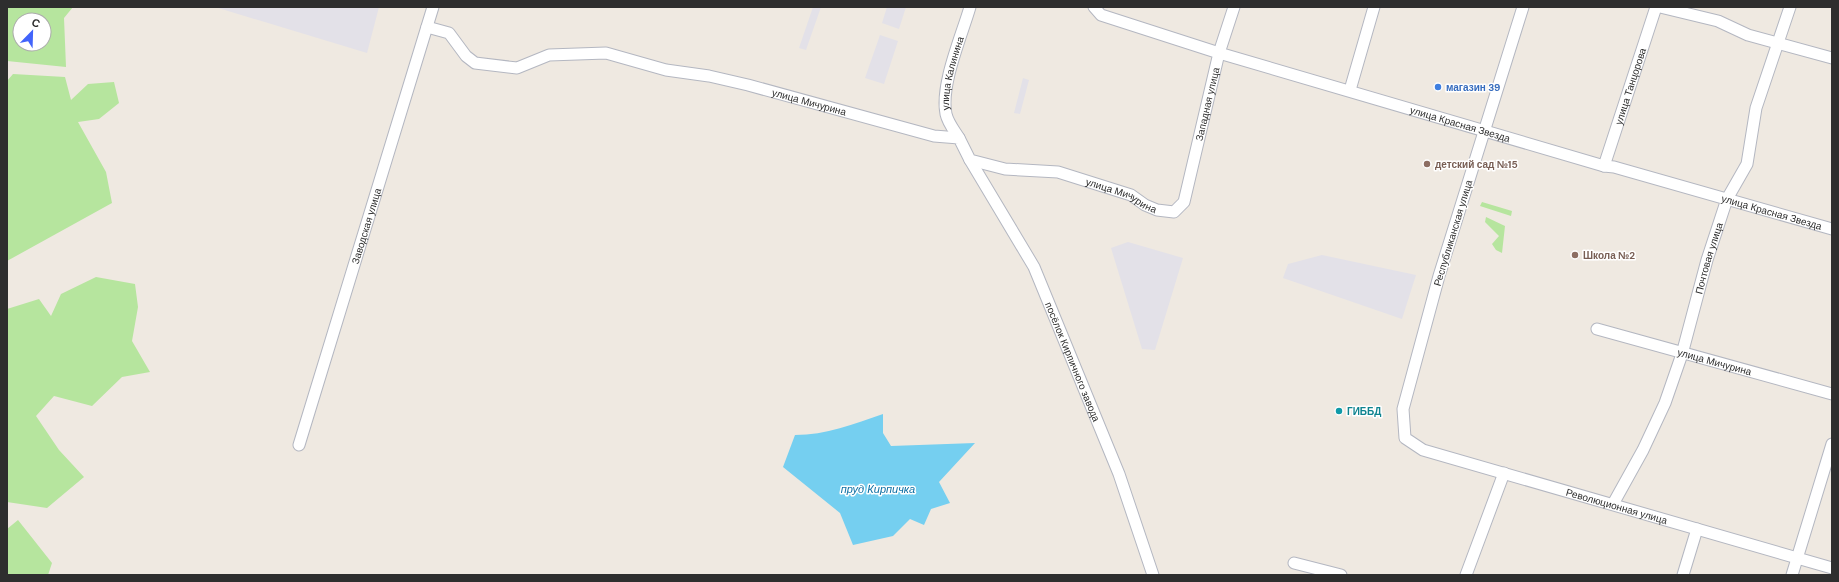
<svg xmlns="http://www.w3.org/2000/svg" width="1839" height="582" font-family="'DM Sans',sans-serif">
  <style>
    .industrial { fill: #e3e1e8 }
    .green { fill: #b6e59e; fill-rule: evenodd }
    .water { fill: #75cff0 }
    .lines { fill: none; stroke-linecap: round; stroke-linejoin: round }
    .minor-casing { stroke: #b4b7c1; stroke-width: 13 }
    .minor { stroke: #fff; stroke-width: 11 }
    .shop-dot { fill: #3f7fe0; stroke: #fff; stroke-width: 1.5 }
    .education-dot { fill: #8d6e63; stroke: #fff; stroke-width: 1.5 }
    .culture-dot { fill: #0f9aa8; stroke: #fff; stroke-width: 1.5 }
    .labels { text-anchor: middle; dominant-baseline: central; stroke-width: 3; stroke-linejoin: round; paint-order: stroke }
    .street-label { font-size: 10px; fill: #2e2e2e; stroke: #fff }
    .shop-label { font-size: 10px; font-weight: bold; fill: #366cbe; stroke: #fff; text-anchor: start }
    .education-label { font-size: 10px; font-weight: bold; fill: #785e54; stroke: #fff; text-anchor: start }
    .culture-label { font-size: 10px; font-weight: bold; fill: #0d838f; stroke: #fff; text-anchor: start }
    .water-label { font-size: 11px; font-style: italic; fill: #0d6fa3; stroke: #fff }
  </style>
  <rect width="100%" height="100%" fill="#efe9e1"/>
  <!-- industrial -->
  <path class="industrial" d="M215 7H379L367 53Z
    M813 7H821L806 50 799 48Z
    M887 7H906L899 29 882 23Z
    M880 35 898 41 884 84 865 78Z
    M1023 78 1029 80 1020 114 1014 113Z
    M1128 242 1183 258 1155 350 1142 349 1111 248Z
    M1322 255 1416 275 1402 319 1283 278 1288 264Z"/>
  <!-- green -->
  <path class="green" d="M7 7H73L64 18 66 67 7 61ZM20 20H44V44H20Z
    M13 74 65 77 71 100 88 84 114 82 119 103 99 119 78 122 106 172 112 203 7 261V81Z
    M1482 202 1512 211 1511 216 1480 206Z
    M1486 217 1505 226 1502 253 1496 250 1492 244 1499 236 1485 222Z
    M96 277 135 284 138 307 132 341 150 372 122 377 92 406 54 396 36 416 59 450 84 477 47 508 7 502V309L39 299 51 316 61 294Z
    M18 520 52 563 48 575H7V529Z"/>
  <!-- water -->
  <path class="water" d="M883 414V433L891 446 975 443 939 482 950 503 931 509 924 525 910 519 893 536 853 545 840 513 783 467 795 435C826 435 854 424 883 414Z"/>
  <g class="lines">
    <defs>
      <g id="minor">
        <path id="s1" d="M1094 7 1101 15 1219 53 1604 166 1614 167 1832 229"/>
        <path id="s2" d="M1523 7 1439 276 1403 409 1405 438 1423 450 1832 568"/>
        <path d="M1660 7 1718 21 1748 35 1832 58"/>
        <path id="s3" d="M427 27 449 33 466 56 475 63 517 68 549 55 606 53 666 70 709 76 748 85 934 136 959 138 970 160 1005 169 1058 172 1131 195 1145 205 1157 210 1174 212 1184 202 1219 53 1234 7"/>
        <path d="M1350 90 1374 7"/>
        <path id="s4" d="M959 138C954 130 948 123 946 114 940 85 962 35 970 7"/>
        <path id="s5" d="M970 160 1034 267 1119 474 1153 575"/>
        <path id="s6" d="M1604 166 1656 7"/>
        <path id="s7" d="M1597 329 1832 394"/>
        <path id="s8" d="M299 445 433 7"/>
        <path id="s9" d="M1613 504 1643 450 1665 403 1682 354 1707 260 1727 199 1747 164 1756 108 1790 7"/>
        <path d="M1294 563 1341 575"/>
        <path d="M1466 575 1504 473"/>
        <path d="M1683 575 1697 529"/>
        <path d="M1792 575 1832 444"/>
      </g>
    </defs>
    <!-- minor casing -->
    <use href="#minor" class="minor-casing"/>
    <!-- minor -->
    <use href="#minor" class="minor"/>
  </g>
  <!-- markers -->
  <circle class="shop-dot" cx="1438" cy="87" r="4"/>
  <g class="education-dot">
    <circle cx="1427" cy="164" r="4"/>
    <circle cx="1575" cy="255" r="4"/>
  </g>
  <circle class="culture-dot" cx="1339" cy="411" r="4"/>
  <g class="labels">
    <!-- street labels -->
    <g class="street-label">
      <text stroke="none"><textPath href="#s4" startOffset="69">улица Калинина</textPath></text>
      <text stroke="none"><textPath href="#s6" startOffset="84">улица Танцорова</textPath></text>
      <text stroke="none"><textPath href="#s3" startOffset="406">улица Мичурина</textPath></text>
      <text stroke="none"><textPath href="#s3" startOffset="913">Западная улица</textPath></text>
      <text stroke="none"><textPath href="#s1" startOffset="386">улица Красная Звезда</textPath></text>
      <text stroke="none"><textPath href="#s3" startOffset="742">улица Мичурина</textPath></text>
      <text stroke="none"><textPath href="#s1" startOffset="710">улица Красная Звезда</textPath></text>
      <text stroke="none"><textPath href="#s8" startOffset="229">Заводская улица</textPath></text>
      <text transform="translate(1453 233) rotate(-73)">Республиканская улица</text>
      <text stroke="none"><textPath href="#s9" startOffset="265">Почтовая улица</textPath></text>
      <text stroke="none"><textPath href="#s5" startOffset="227">посёлок Кирпичного завода</textPath></text>
      <text stroke="none"><textPath href="#s7" startOffset="122">улица Мичурина</textPath></text>
      <text stroke="none"><textPath href="#s2" startOffset="672">Революционная улица</textPath></text>
    </g>
    <!-- shop labels -->
    <g class="shop-label">
      <text x="1446" y="87">магазин 39</text>
    </g>
    <!-- education labels -->
    <g class="education-label">
      <text x="1435" y="164">детский сад №15</text>
      <text x="1583" y="255">Школа №2</text>
    </g>
    <!-- culture labels -->
    <g class="culture-label">
      <text x="1347" y="411">ГИББД</text>
    </g>
    <!-- water labels -->
    <g class="water-label">
      <text x="878" y="489">пруд Кирпичка</text>
    </g>
  </g>
  <!-- border -->
  <rect width="1839" height="582" fill="none" stroke="#2e2e2e" stroke-width="16"/>
  <!-- north arrow -->
  <g transform="translate(32 32) rotate(23)"><circle r="19" fill="#ffffff" stroke="#ababab"/>
  <path d="M0-3L7 15L0 10L-7 15Z" fill="#4264fb"/>
  <text y="-6" font-size="11" font-weight="bold" text-anchor="middle" fill="#2e2e2e">С</text>
  </g>
</svg>
